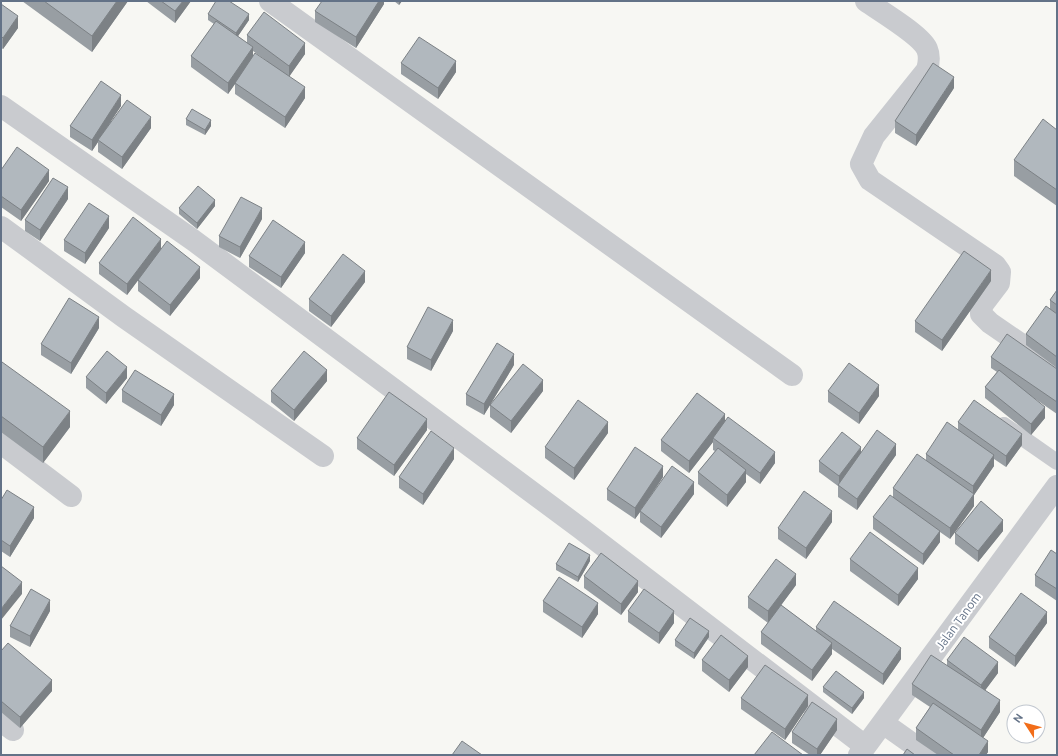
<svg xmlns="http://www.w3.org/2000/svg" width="1058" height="756" font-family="Ubuntu,sans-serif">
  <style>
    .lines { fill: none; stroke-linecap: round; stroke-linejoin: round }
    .service { stroke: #c9cbcf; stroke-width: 16 }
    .minor { stroke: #c9cbcf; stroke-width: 22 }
    .wall { fill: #989ea3; fill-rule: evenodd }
    .shaded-wall { fill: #7c8185 }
    .building { fill: #b1b8be; stroke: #7c8185 }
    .labels { text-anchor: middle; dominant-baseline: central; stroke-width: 4; stroke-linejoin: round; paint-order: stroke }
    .street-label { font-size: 12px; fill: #637287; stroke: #fff }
  </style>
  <rect width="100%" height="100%" fill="#f7f7f3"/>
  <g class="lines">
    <!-- service -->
    <path class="service" d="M1004 425 1057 462"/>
    <!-- minor -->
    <path class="minor" d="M270 1 792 375
      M866 1C880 11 921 35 927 49 930 56 929 63 927 70L874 136 861 164 870 180 995 265 1000 272 999 283 983 304 981 311V314L990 323 1057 369
      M1 106 193 240 580 528 865 746
      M1 227 124 317 323 456
      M1 443 71 496
      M1 721 13 730
      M883 723 928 755
      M859 755 1057 486"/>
  </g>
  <!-- wall -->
  <path class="wall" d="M22 1H128L92 52Z
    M146 1H191L175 23Z
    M384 1V4L356 48 315 22V11Z
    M394 1H402L399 5Z
    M1 4 18 28 3 49 1 48Z
    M208 14 249 20 238 36 247 43V35L305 54 289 76 305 98 285 128 235 94V84L228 94 191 67V56L214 24 208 20ZM253 51 267 61 253 56Z
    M401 63 456 72 438 99 401 74Z
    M954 88 916 146 895 133V121Z
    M121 106 111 121 151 128 122 169 98 152V142L92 151 70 137V126Z
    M186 119 211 126 205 135 186 125Z
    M1057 130V206L1014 176V160Z
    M1 170 49 181 21 221 1 207Z
    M68 199 40 241 25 231V220Z
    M215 206 197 229 179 214V208Z
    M262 219 240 258 219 247V236Z
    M109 228 85 264 64 251V240Z
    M161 250 200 278 170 316 138 291V280L127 295 99 274V263Z
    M305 253 281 288 249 267V256Z
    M991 281 942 351 915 332V321Z
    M365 282 331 327 309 311V299Z
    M1057 290V368L1026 345V334L1050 309V300Z
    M99 328 71 374 41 355V344Z
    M453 331 431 371 407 359V347Z
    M991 357 1057 369V414L1031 396 1045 418 1031 435 985 398V387L997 372 991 368Z
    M1 364 70 427 43 463 1 432Z
    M514 365 484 415 466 405V394Z
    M86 377 127 378 106 404 86 388Z
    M327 381 294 421 271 402V391Z
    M122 390 174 405 161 426 122 402Z
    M543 391 511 433 490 417V405Z
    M828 391 879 396 859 424 828 402Z
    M725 421 775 463 760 484 746 474V482L727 507 698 484V472L715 451 713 450V442L689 473 661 451V440Z
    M958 422 1022 445 1006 467 994 459V466L974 495V506L950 539 940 532V542L923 565 873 529V517L893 498V488L926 460V454L958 430Z
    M427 430 394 476 357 449V438Z
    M608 433 574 480 545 458V447Z
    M861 452 896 455 857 510 838 497V486L819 472V461Z
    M454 459 423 505 399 488V477Z
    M663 477 653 493 694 494 661 538 640 522V512L635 519 607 500V489Z
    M1 500 34 518 10 557 1 551Z
    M832 522 806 559 778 539V528Z
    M1003 531 978 562 955 544V533Z
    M1057 554V601L1035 586V575Z
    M850 559 918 579 898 606 850 571Z
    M590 561 578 582 556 570V564Z
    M584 576 638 592 621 615 584 588Z
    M796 585 781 605 816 631V627L901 659 883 685 832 649V654L812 681 761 644V632L768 623 748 608V597Z
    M543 601 598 614 582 638 543 612Z
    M50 611 30 647 10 637V626Z
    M628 611 674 623 659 644 628 622Z
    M1047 623 1015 667 989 648V637Z
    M709 637 694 659 675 646V640Z
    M1 651 52 691 20 728 1 712Z
    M702 660 748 667 729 692 702 671Z
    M947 660 998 673 985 690 1000 712 983 738 988 752 986 755H938L916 740V728L930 707 912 695V684L947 666Z
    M823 687 864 698 852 714 823 692Z
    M741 698 808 706 785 740 741 709Z
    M837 730 820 755H810L792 743V732Z"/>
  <!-- shaded-wall -->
  <path class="shaded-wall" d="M117 1H128L92 52V36Z
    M183 1H191L175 23V11Z
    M379 1H384V4L356 48V37Z
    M399 1H402L399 5Z
    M249 14V20L236 39V33Z
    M18 16V28L3 49V38Z
    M305 43V54L289 77V66Z
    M253 47V58L228 94V83Z
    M456 61V72L438 99V88Z
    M954 77V88L916 146V135Z
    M305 87V98L285 128V117Z
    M121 95V106L98 141V140V142L92 151V140Z
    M151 117V128L122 169V157Z
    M211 120V126L205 135V130Z
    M49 170V181L21 221V210Z
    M68 187V199L40 241V230Z
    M215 200V206L197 229V223Z
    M262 208V219L240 258V247Z
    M109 216V228L85 264V253Z
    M161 239V250L127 295V284Z
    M305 242V253L281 288V277Z
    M200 267V278L170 316V305Z
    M991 270V281L942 351V340Z
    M365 271V282L331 327V316Z
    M99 317V328L71 374V363Z
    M453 320V331L431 371V360Z
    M514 354V365L484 415V404Z
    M127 367V378L106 404V393Z
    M327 370V381L294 421V410Z
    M543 380V391L511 433V421Z
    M879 385V396L859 424V413Z
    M174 394V405L161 426V415Z
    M1045 407V418L1031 435V424Z
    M70 411V427L43 463V447Z
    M725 414V426L713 438V442L689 473V461Z
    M427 419V430L394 476V465Z
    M608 422V433L574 480V468Z
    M1022 434V445L1006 467V456Z
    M896 444V455L857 510V499Z
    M861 447V458L839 487V476Z
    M454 448V459L423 505V494Z
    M775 452V463L760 484V473Z
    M994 455V466L974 495V506L950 539V528L973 496V486Z
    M663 466V477L640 511V512L635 519V508Z
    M746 470V482L727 507V495Z
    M694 482V494L661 538V527Z
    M34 507V518L10 557V546Z
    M832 511V522L806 559V548Z
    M1003 520V531L978 562V551Z
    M940 531V542L923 565V554Z
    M590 555V561L578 582V577Z
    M918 568V579L898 606V595Z
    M796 574V585L768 623V611Z
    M638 581V592L621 615V604Z
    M22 582V594L1 620V609Z
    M50 600V611L30 647V636Z
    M598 603V614L582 638V627Z
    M674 611V623L659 644V633Z
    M1047 612V623L1015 667V656Z
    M709 631V637L694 659V653Z
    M832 643V654L812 681V670Z
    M901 648V659L883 685V674Z
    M748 656V667L729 692V680Z
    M998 662V673L981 696V685Z
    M52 680V691L20 728V717Z
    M864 692V698L852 714V708Z
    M808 695V706L785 740V729Z
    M1000 700V712L981 741V730Z
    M837 719V730L820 755H817V749Z
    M988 741V752L986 755H979Z"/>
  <!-- building -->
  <path class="building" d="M44 1H117L92 36Z
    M161 1H183L175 11Z
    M216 1H229L249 14 236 33 208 14Z
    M322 1H379L356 37 315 11Z
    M1 4 18 16 3 38 1 36Z
    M264 12 305 43 289 66 247 35Z
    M216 21 253 47 228 83 191 56Z
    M419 37 456 61 438 88 401 63Z
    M255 53 305 87 285 117 235 83Z
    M933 63 954 77 916 135 895 121Z
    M101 81 121 95 92 140 70 126Z
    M127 100 151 117 122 157 98 140Z
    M192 109 211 120 205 130 186 119Z
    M1043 119 1057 130V190L1014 160Z
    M17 147 49 170 21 210 1 196V170Z
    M53 178 68 187 40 230 25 220Z
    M198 186 215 200 197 223 179 208Z
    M241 197 262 208 240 247 219 236Z
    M89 203 109 216 85 253 64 240Z
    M133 217 161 239 127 284 99 263Z
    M273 220 305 242 281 277 249 256Z
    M167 241 200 267 170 305 138 280Z
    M964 251 991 270 942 340 915 321Z
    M343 254 365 271 331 316 309 299Z
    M1057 290V305L1050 300Z
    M69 298 99 317 71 363 41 344Z
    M1046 306 1057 314V357L1026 334Z
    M428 307 453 320 431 360 407 347Z
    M1007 334 1057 369V402L991 357Z
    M497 343 514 354 484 404 466 394Z
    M107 351 127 367 106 393 86 377Z
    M304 351 327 370 294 410 271 391Z
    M2 362 70 411 43 447 1 416V364Z
    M849 363 879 385 859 413 828 391Z
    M523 364 543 380 511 421 490 405Z
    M135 370 174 394 161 415 122 390Z
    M999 370 1045 407 1031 424 985 387Z
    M389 392 427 419 394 465 357 438Z
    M697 393 725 414 689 461 661 440Z
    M578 400 608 422 574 468 545 447Z
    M974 400 1022 434 1006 456 958 422Z
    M728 417 775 452 760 473 713 438Z
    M947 422 994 455 973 486 926 454Z
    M877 430 896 444 857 499 838 485Z
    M431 431 454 448 423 494 399 477Z
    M842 432 861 447 839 476 819 461Z
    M635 447 663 466 635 508 607 489Z
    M718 448 746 470 727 495 698 472Z
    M917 454 974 494 950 528 893 488Z
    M672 466 694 482 661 527 640 511Z
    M7 490 34 507 10 546 1 540V500Z
    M804 491 832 511 806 548 778 528Z
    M890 495 940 531 923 554 873 517Z
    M981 501 1003 520 978 551 955 533Z
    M870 532 918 568 898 595 850 559Z
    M569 543 590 555 578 577 556 564Z
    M1051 550 1057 554V589L1035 575Z
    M601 553 638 581 621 604 584 576Z
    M776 559 796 574 768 611 748 597Z
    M1 566 22 582 1 609Z
    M559 577 598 603 582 627 543 601Z
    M31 589 50 600 30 636 10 626Z
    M644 589 674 611 659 633 628 611Z
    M1021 593 1047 612 1015 656 989 637Z
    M834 601 901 648 883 674 816 627Z
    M781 605 832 643 812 670 761 632Z
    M690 618 709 631 694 653 675 640Z
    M721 635 748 656 729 680 702 660Z
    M964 637 998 662 981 685 947 660Z
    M8 643 52 680 20 717 1 701V651Z
    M931 655 1000 700 981 730 912 684Z
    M765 665 808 695 785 729 741 698Z
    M836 671 864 692 852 708 823 687Z
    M812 702 837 719 817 749 792 732Z
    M933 703 988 741 979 755H954L916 728Z
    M772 732 803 755H754Z
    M462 741 482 755H452Z
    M907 749 915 755H903Z"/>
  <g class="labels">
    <!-- street labels -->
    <g class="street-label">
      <text transform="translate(958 621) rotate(-54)">Jalan Tanom</text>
    </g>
  </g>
  <!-- border -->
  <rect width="1058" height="756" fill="none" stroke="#637287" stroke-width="4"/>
  <!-- north arrow -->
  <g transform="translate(1026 724) rotate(306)"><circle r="19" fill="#ffffff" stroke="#c1c7cf"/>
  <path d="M0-3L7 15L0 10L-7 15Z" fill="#f26d19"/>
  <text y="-6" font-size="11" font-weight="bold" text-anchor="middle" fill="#637287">N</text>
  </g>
</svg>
